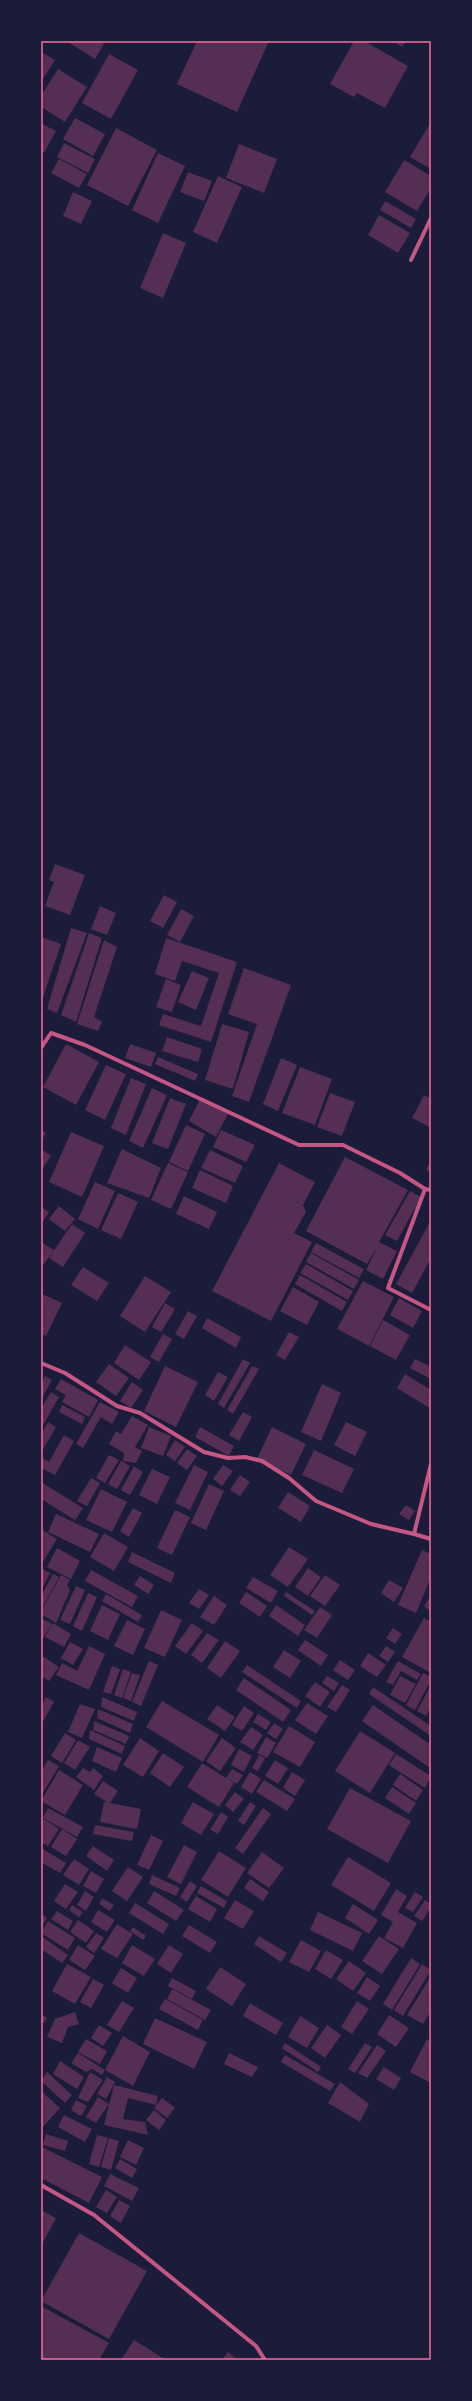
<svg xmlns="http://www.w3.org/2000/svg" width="472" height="2401" font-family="Figtree,sans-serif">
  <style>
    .building { fill: #542f53 }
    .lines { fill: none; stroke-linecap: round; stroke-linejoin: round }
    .minor { stroke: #c65784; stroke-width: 4 }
    .neatline { fill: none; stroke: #ff6b9d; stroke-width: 1.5 }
  </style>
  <rect width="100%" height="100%" fill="#1b1b3a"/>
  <!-- building -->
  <path class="building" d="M66 41H100L104 44 95 59Z
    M197 41H269L237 112 177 84Z
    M354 41H364L408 66 385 108 357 93 354 97 330 84Z
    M393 41H406L402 47Z
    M41 52 55 60 41 82Z
    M109 54 138 70 111 119 82 103Z
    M58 69 87 87 65 122 41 107V96Z
    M75 118 105 134 93 156 63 139Z
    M42 124 56 131 44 153 41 151Z
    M429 125 431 126V169L410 157Z
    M116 128 157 150 128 206 87 185Z
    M64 143 95 159 88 173 57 157Z
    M239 144 277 159 264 193 226 178Z
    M158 153 185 166 158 223 132 210Z
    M59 159 87 174 79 188 51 173Z
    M404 160 431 176V188L417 211 385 192Z
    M188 172 212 181 204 201 180 192Z
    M218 176 242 187 217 243 193 232Z
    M73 192 92 201 81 224 63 216Z
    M385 201 416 219 411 228 380 210Z
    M379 215 410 233 398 253 368 235Z
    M163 233 186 243 163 298 140 288Z
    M55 864 85 875 70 915 45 906 54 882 49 880Z
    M164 895 177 902 163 928 150 921Z
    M100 906 116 913 107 935 91 929Z
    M181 909 194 916 180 942 167 935Z
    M71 928 87 933 57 1013 47 1009Z
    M89 933 102 938 76 1022 61 1015Z
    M41 937 61 944 41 1003Z
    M166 938 237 962 211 1042 159 1025 163 1014 201 1026 219 973 182 961 175 981 155 974Z
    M104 940 117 947 94 1017 102 1022 98 1031 77 1024Z
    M244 968 291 985 249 1102 232 1096 257 1024 228 1014Z
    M192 971 209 978 196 1010 178 1002Z
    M166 979 181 985 172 1012 156 1007Z
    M222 1024 249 1032 233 1089 205 1080Z
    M167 1037 202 1049 198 1062 162 1051Z
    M66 1044 99 1062 76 1105 43 1087Z
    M130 1044 156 1053 151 1067 125 1058Z
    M158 1057 198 1074 195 1081 155 1064Z
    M281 1058 297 1065 278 1111 263 1104Z
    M106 1065 126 1074 105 1120 85 1110Z
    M300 1067 332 1079 315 1125 282 1113Z
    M131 1078 146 1084 126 1135 111 1128Z
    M152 1088 167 1095 143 1148 129 1141Z
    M330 1093 355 1102 342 1136 317 1127Z
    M424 1095 431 1099V1128L412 1118Z
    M170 1098 186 1104 168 1149 152 1143Z
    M200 1099 228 1114 216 1137 189 1121Z
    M186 1125 205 1134 188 1171 169 1162Z
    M41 1130 46 1133 41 1141Z
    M221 1130 255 1145 246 1162 213 1147Z
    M71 1132 104 1146 82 1197 49 1182Z
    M41 1149 51 1156 41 1171Z
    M122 1149 161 1168 149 1198 107 1183Z
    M210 1150 243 1166 235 1183 201 1168Z
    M345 1157 408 1190 379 1242 397 1251 383 1279 366 1270 378 1246 367 1264 306 1231Z
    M431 1160V1172L426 1170Z
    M168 1163 188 1172 171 1209 151 1200Z
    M279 1163 315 1182 303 1205 306 1212 294 1233 312 1242 271 1321 212 1291Z
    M200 1170 233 1186 226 1203 192 1188Z
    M95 1182 115 1191 98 1229 78 1219Z
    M410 1191 421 1197 397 1241 385 1235Z
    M118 1193 138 1202 121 1239 101 1230Z
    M184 1196 217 1212 209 1229 176 1214Z
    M59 1206 75 1219 65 1231 49 1219Z
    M41 1207 49 1212 41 1224Z
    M431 1220V1258L412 1293 396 1284Z
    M72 1224 85 1233 63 1267 49 1258Z
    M41 1242 54 1250 41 1268Z
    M316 1243 364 1269 359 1278 311 1252Z
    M311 1253 359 1280 354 1289 306 1262Z
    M306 1264 353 1291 348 1300 300 1273Z
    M83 1267 109 1283 97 1301 71 1285Z
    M300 1275 347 1302 342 1311 295 1284Z
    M145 1276 171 1292 145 1332 120 1316Z
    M363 1281 394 1297 369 1346 337 1329Z
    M293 1287 319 1302 307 1325 280 1311Z
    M42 1294 62 1303 46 1336 41 1334Z
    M399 1298 422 1311 413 1328 390 1315Z
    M165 1303 175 1309 161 1332 152 1327Z
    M188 1311 197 1316 184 1339 175 1334Z
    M207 1318 241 1337 236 1348 202 1328Z
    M383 1320 410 1335 396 1360 370 1346Z
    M289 1332 299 1337 285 1360 276 1355Z
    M163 1334 172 1339 159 1362 150 1357Z
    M125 1345 151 1362 139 1380 114 1363Z
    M243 1359 250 1363 224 1408 218 1404Z
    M415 1359 431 1367V1379L410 1368Z
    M109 1364 129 1378 116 1396 96 1382Z
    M165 1366 198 1382 176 1427 144 1411Z
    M252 1366 259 1369 233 1414 227 1410Z
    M218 1372 228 1377 214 1401 205 1395Z
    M405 1374 431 1390V1409L397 1388Z
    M45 1376 52 1380 41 1400V1384Z
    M61 1379 98 1400 89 1417 62 1402 66 1395 55 1389Z
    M132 1382 143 1390 131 1408 120 1401Z
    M322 1384 341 1393 321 1441 301 1432Z
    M51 1392 59 1397 41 1429V1409Z
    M100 1402 119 1412 112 1424 101 1417 83 1448 76 1444Z
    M62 1405 85 1417 82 1424 59 1412Z
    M243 1412 252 1417 239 1441 229 1435Z
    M132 1416 148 1425 135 1447 142 1451 136 1463 123 1461 124 1453 109 1444 116 1431 121 1434Z
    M48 1422 56 1427 41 1453V1435Z
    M346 1422 367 1432 355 1456 334 1445Z
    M149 1427 171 1436 163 1456 141 1448Z
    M200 1427 234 1446 229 1456 195 1437Z
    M272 1427 306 1444 291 1475 257 1459Z
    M64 1435 74 1441 55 1475 41 1468V1457L49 1462Z
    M175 1440 185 1447 175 1461 166 1455Z
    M187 1449 197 1456 187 1470 177 1463Z
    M314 1450 354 1469 342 1493 302 1475Z
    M109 1455 119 1460 105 1483 96 1478Z
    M121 1461 130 1466 117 1489 108 1484Z
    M194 1465 208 1472 190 1510 175 1503Z
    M223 1465 233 1471 222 1486 213 1479Z
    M134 1466 143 1472 130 1495 121 1490Z
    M152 1469 170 1477 157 1504 139 1495Z
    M240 1475 250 1482 240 1496 230 1490Z
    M91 1478 100 1483 87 1506 77 1501Z
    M41 1482 83 1508 75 1520 41 1499Z
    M209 1484 224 1491 206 1530 191 1523Z
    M101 1489 127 1502 112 1532 86 1520Z
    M288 1492 310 1506 301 1522 278 1508Z
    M406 1505 415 1511 409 1520 399 1514Z
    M133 1508 142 1513 129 1537 120 1531Z
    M175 1510 190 1517 172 1555 157 1548Z
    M56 1514 99 1534 90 1552 48 1532Z
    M41 1529 57 1539 41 1565Z
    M104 1533 128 1547 114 1571 90 1557Z
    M289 1547 308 1559 288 1587 270 1575Z
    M57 1548 80 1561 71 1579 47 1567Z
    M422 1550 431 1554V1577L416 1613 398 1605Z
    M132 1552 175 1573 171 1583 128 1562Z
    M41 1568 50 1573 41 1591Z
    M308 1568 321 1577 308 1596 295 1587Z
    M91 1570 138 1596 132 1607 85 1581Z
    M53 1574 59 1577 41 1610V1596Z
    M61 1575 70 1580 67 1585 70 1590 56 1623 41 1614V1611Z
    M325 1575 340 1585 325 1606 310 1596Z
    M140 1576 154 1585 148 1594 134 1585Z
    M253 1577 278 1591 271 1603 246 1588Z
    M389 1580 403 1588 394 1602 381 1593Z
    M76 1586 85 1590 70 1624 60 1620Z
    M199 1589 209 1595 199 1609 189 1603Z
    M246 1592 267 1606 260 1617 239 1603Z
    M286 1592 315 1611 312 1615 284 1596Z
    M88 1593 97 1597 82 1631 73 1626Z
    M106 1594 142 1615 138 1622 102 1601Z
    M431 1595V1612L424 1606Z
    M214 1596 227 1605 214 1625 200 1617Z
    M102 1605 120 1614 108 1640 90 1631Z
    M276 1605 305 1625 298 1636 269 1616Z
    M320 1607 332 1615 317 1638 304 1630Z
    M161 1610 182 1620 165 1657 144 1648Z
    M41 1618 52 1624 42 1640 41 1639Z
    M424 1618 431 1622V1673L402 1657Z
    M127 1620 145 1629 133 1655 114 1646Z
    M53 1623 71 1634 64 1647 45 1637Z
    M192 1623 203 1631 186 1654 175 1646Z
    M393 1628 402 1634 395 1644 386 1638Z
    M207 1633 219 1640 202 1663 191 1655Z
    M305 1640 328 1655 321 1666 298 1650Z
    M225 1641 240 1651 221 1678 207 1668Z
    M70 1642 83 1649 73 1665 61 1658Z
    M89 1646 105 1654 89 1690 56 1675 62 1663 77 1671Z
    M386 1646 395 1652 388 1662 379 1656Z
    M284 1650 301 1661 290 1678 273 1667Z
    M368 1653 386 1665 377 1677 360 1666Z
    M41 1655 59 1667 49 1681 41 1676Z
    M340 1660 355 1670 348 1680 333 1670Z
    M149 1661 158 1665 141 1706 132 1702Z
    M398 1661 421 1674 417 1680 401 1671 393 1685 386 1682Z
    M247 1665 301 1701 297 1708 242 1672Z
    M112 1666 120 1669 111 1694 103 1692Z
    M123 1669 131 1672 122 1698 114 1695Z
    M132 1673 140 1675 131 1701 123 1698Z
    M423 1673 431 1677V1680L415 1710 406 1705Z
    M327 1676 339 1683 334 1691 322 1683Z
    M400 1676 416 1684 405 1703 390 1695Z
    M244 1678 291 1710 283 1722 236 1690Z
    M315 1682 330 1692 320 1707 305 1696Z
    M342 1685 350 1690 336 1712 327 1707Z
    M431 1685V1706L426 1716 417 1711Z
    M373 1687 431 1726V1736L369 1694Z
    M46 1697 54 1702 41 1725V1707Z
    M102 1697 137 1712 134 1721 101 1707Z
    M162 1701 219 1735 203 1762 146 1727Z
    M307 1703 328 1716 316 1734 295 1720Z
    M80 1704 95 1709 82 1738 68 1732Z
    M217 1705 235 1717 225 1731 207 1719Z
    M373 1705 431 1745 430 1768 362 1721Z
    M244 1706 254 1713 242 1731 232 1725Z
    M98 1709 133 1724 130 1733 97 1718Z
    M258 1714 271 1722 266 1730 253 1722Z
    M94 1721 129 1736 126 1744 93 1730Z
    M274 1723 283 1729 276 1739 267 1733Z
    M289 1726 315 1742 300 1767 273 1752Z
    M251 1727 263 1735 253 1750 240 1742Z
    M90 1730 125 1746 122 1754 89 1739Z
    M360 1731 395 1753 370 1793 335 1771Z
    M65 1733 76 1740 62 1763 51 1756Z
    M266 1737 276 1743 267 1758 257 1753Z
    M140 1738 159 1751 143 1777 123 1765Z
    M222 1738 236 1748 220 1771 206 1761Z
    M78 1740 90 1747 75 1770 64 1763Z
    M97 1747 122 1758 116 1772 92 1761Z
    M239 1749 252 1756 244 1772 231 1765Z
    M163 1753 184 1767 170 1787 150 1773Z
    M396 1754 431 1776 425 1788 389 1765Z
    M259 1755 265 1758 258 1771 252 1768Z
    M48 1760 59 1766 41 1796V1772Z
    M275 1760 288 1768 278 1784 265 1776Z
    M202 1763 234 1783 219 1807 187 1787Z
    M83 1768 90 1772 93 1768 103 1776 94 1790 76 1777Z
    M232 1769 243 1775 237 1784 226 1778Z
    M59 1770 83 1785 65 1815 41 1801Z
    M250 1772 261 1779 252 1794 241 1787Z
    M292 1772 305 1780 295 1796 283 1788Z
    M400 1774 423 1790 416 1801 393 1785Z
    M264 1780 295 1799 287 1811 256 1792Z
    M103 1781 118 1791 110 1803 141 1809 137 1829 100 1822 104 1802H107L94 1794Z
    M392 1787 416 1803 409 1814 385 1798Z
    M350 1788 411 1821 388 1863 327 1829Z
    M235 1792 244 1799 233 1812 225 1805Z
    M193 1802 214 1814 201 1835 181 1823Z
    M250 1802 256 1806 244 1825 238 1821Z
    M48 1808 83 1827 77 1837 43 1818Z
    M263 1808 271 1814 243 1854 235 1848Z
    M221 1812 228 1817 218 1834 210 1830Z
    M44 1819 59 1829 48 1846 41 1842V1824Z
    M95 1825 134 1832 132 1841 93 1834Z
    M62 1829 77 1839 66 1856 51 1847Z
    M151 1835 163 1841 149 1870 137 1865Z
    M184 1845 197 1852 181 1884 167 1877Z
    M93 1846 114 1860 107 1871 86 1856Z
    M41 1848 66 1863 60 1873 41 1862Z
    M219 1851 246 1868 228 1897 201 1880Z
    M262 1852 284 1868 269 1888 247 1873Z
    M348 1857 391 1883 374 1911 331 1885Z
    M74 1859 89 1869 79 1885 63 1875Z
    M128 1867 143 1877 127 1901 112 1891Z
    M91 1871 104 1879 96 1893 83 1886Z
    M152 1875 180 1888 176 1896 149 1884Z
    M250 1879 269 1892 263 1901 244 1888Z
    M190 1881 197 1886 187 1902 180 1897Z
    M65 1884 78 1892 66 1909 54 1901Z
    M201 1886 227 1901 224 1908 197 1893Z
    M396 1889 407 1896 398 1912 417 1923 403 1948 384 1938 393 1922 381 1915Z
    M85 1891 94 1897 86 1911 77 1905Z
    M154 1891 184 1910 176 1921 147 1903Z
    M415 1892 423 1897 413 1912 405 1908Z
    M196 1896 217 1909 210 1922 188 1909Z
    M102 1898 114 1905 110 1911 99 1904Z
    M235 1900 254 1911 243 1929 224 1918Z
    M425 1900 431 1904V1907L422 1921 414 1916Z
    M135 1903 169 1924 163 1934 129 1913Z
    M353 1904 378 1920 369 1934 345 1918Z
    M72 1905 83 1912 79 1917 69 1910Z
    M98 1910 115 1920 107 1932 91 1922Z
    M57 1911 73 1921 68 1930 51 1919Z
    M318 1912 362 1933 353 1951 310 1930Z
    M41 1914 47 1918 41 1929Z
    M78 1920 94 1931 86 1943 70 1932Z
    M48 1921 75 1938 68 1950 41 1933Z
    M117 1924 133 1934 117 1958 101 1949Z
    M189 1925 217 1942 210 1953 182 1936Z
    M133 1927 146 1936 143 1940 130 1931Z
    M96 1933 104 1938 94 1953 86 1947Z
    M41 1936 68 1955 62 1963 41 1949Z
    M259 1936 287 1953 281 1962 254 1944Z
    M379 1936 399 1949 382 1974 362 1961Z
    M301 1940 321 1951 309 1972 289 1962Z
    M78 1945 95 1956 85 1970 69 1960Z
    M132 1945 155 1959 144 1976 122 1963Z
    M169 1945 183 1954 171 1973 157 1964Z
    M326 1950 343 1960 331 1979 315 1969Z
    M411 1958 420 1964 392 2010 383 2004Z
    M349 1961 366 1973 353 1991 336 1979Z
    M67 1964 91 1977 75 2004 52 1991Z
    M422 1964 431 1970 403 2016 394 2010Z
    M220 1967 246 1984 232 2006 206 1989Z
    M121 1968 137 1978 128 1993 112 1983Z
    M431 1976V2011L423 2024 407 2015Z
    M367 1977 380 1986 370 2001 357 1993Z
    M172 1978 196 1991 192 1999 168 1986Z
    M93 1979 104 1985 91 2008 80 2002Z
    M172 1989 211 2010 205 2020 167 1999Z
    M165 1999 203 2020 198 2030 159 2009Z
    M122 2001 134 2008 119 2032 107 2025Z
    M357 2001 369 2009 352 2034 341 2027Z
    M250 2003 283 2023 276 2035 243 2016Z
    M75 2012 79 2024 68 2027 62 2043 47 2037 55 2019Z
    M41 2014 47 2018 44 2023 41 2021Z
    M389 2015 409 2028 396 2047 377 2034Z
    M300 2016 319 2028 307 2048 288 2037Z
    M155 2018 207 2042 194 2069 143 2044Z
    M99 2025 112 2033 103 2046 91 2038Z
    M327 2025 341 2035 325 2058 311 2048Z
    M123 2036 150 2052 133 2086 105 2070Z
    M86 2039 107 2051 100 2064 78 2052Z
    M427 2039 431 2042V2083L410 2072Z
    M285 2043 321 2067 318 2072 282 2048Z
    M365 2043 372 2047 355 2073 348 2069Z
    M377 2045 386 2051 367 2078 358 2073Z
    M78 2053 105 2070 102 2075 92 2069 86 2072 71 2063Z
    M229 2053 258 2067 252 2077 224 2064Z
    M285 2055 335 2084 330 2091 281 2062Z
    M60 2061 84 2077 77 2089 53 2074Z
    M384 2067 401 2078 394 2090 376 2079Z
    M47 2072 72 2095 65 2103 41 2081Z
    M90 2072 103 2080 88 2102 78 2098Z
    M107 2077 115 2082 106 2099 97 2094Z
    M340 2082 369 2104 360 2122 328 2103Z
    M114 2085 158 2096 156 2105 128 2098 123 2119 145 2122 148 2135 104 2125Z
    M41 2091 60 2108 41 2129Z
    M98 2097 109 2104 96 2123 86 2117Z
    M162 2098 175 2108 167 2118 154 2108Z
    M76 2100 87 2106 81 2116 71 2110Z
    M154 2110 166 2120 159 2130 146 2120Z
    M64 2115 92 2129 85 2142 58 2127Z
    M46 2134 68 2141 65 2151 43 2145Z
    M97 2135 108 2138 99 2167 89 2164Z
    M109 2138 119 2141 111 2170 101 2167Z
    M128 2140 144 2148 136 2165 120 2157Z
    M42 2147 102 2177 89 2203 41 2178Z
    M120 2159 137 2169 132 2178 115 2168Z
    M110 2174 139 2188 132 2201 104 2186Z
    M106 2190 117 2197 107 2213 96 2207Z
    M119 2200 130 2206 121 2223 110 2216Z
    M43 2211 56 2218 41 2246V2214Z
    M79 2233 147 2271 109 2339 41 2301Z
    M41 2306 109 2343 99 2360H41Z
    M134 2340 166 2360H121Z
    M228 2352 238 2360H222Z"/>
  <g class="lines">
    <!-- minor -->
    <path class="minor" d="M411 260 431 218
      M41 1048 51 1033 85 1045 299 1145H343L400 1173 425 1189
      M431 1190 425 1189 388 1288 431 1310
      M41 1363 65 1373 117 1406 140 1413 204 1452 228 1458 245 1457 262 1461 289 1478 316 1501 371 1524 414 1534
      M431 1464 414 1534 431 1539
      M41 2185 94 2215 256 2346 265 2360"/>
  </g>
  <!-- border -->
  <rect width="472" height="2401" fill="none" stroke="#1b1b3a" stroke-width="84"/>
  <rect x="42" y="42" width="388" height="2317" class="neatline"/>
</svg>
